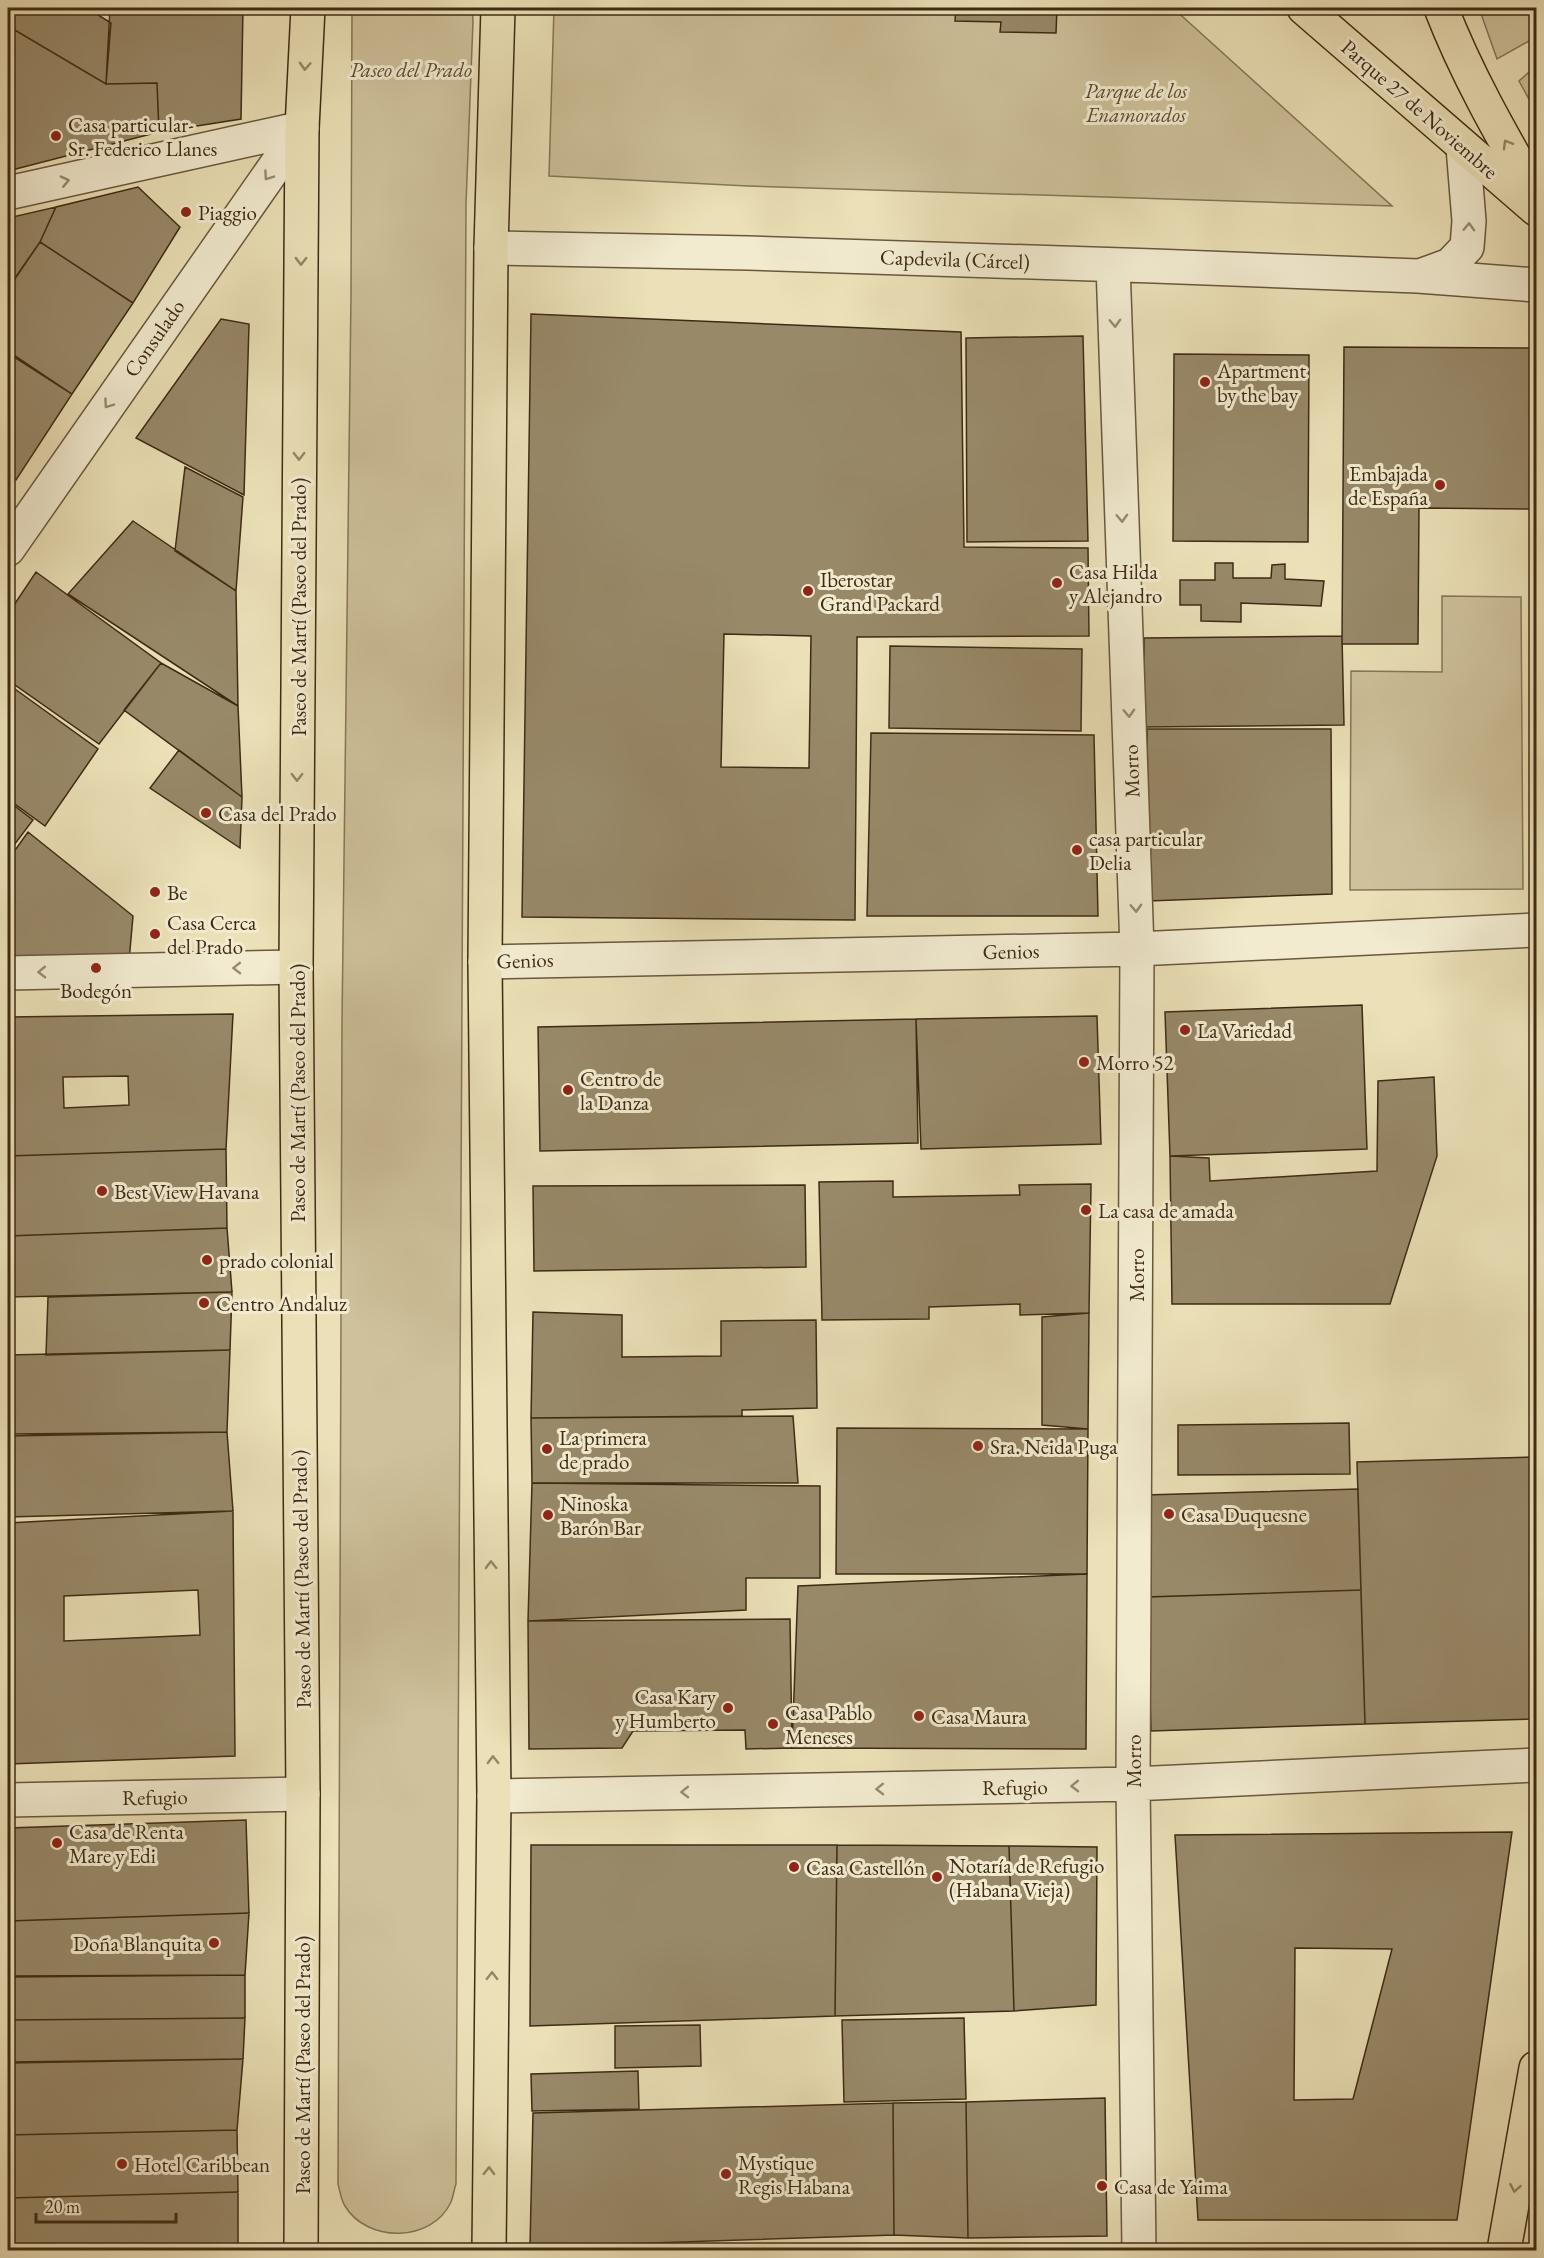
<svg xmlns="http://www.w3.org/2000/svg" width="1544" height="2258" font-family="'EB Garamond',serif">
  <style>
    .green { fill: #cec19b; stroke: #867658; stroke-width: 1.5 }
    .building { fill: #988969; stroke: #3f2b14; stroke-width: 1.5; fill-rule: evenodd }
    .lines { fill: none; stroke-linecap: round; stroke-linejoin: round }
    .minor-casing { stroke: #6a583d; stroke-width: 36 }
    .major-casing { stroke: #3f2b14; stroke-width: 36 }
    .highway-casing { stroke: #3f2b14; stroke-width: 36 }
    .minor { stroke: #f2ebd0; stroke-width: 33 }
    .major { stroke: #ebe0b7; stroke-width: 33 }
    .highway { stroke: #ebe0b7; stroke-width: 33 }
    .oneway { stroke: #958666 }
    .oneway2 { stroke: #988b72 }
    .poi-dot { fill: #8f2418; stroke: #f2ebd0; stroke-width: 2 }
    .labels { text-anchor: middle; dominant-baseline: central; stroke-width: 6; stroke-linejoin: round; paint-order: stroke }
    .park-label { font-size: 21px; font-style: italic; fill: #5c492f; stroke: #f2ebd0 }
    .street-label { font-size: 21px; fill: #3f2b14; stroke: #f2ebd0 }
    .poi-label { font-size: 21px; fill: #3f2b14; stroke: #f2ebd0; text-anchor: start }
  </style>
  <rect width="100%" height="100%" fill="#ebe0b7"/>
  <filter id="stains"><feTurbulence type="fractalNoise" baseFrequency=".00333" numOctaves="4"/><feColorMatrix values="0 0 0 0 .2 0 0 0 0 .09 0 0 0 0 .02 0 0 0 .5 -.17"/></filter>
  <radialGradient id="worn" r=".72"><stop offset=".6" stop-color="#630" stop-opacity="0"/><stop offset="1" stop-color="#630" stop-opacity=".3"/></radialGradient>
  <!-- green -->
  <path class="green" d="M352 8H472L473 21 466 204 456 2184C454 2190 453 2197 451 2202 432 2243 367 2243 345 2206 341 2200 340 2191 338 2184L342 1023 351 294Z
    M554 8H1173L1392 206 748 186 549 176Z
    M1479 8H1536V37L1497 59Z
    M1536 66V112L1519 81Z
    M1442 596 1521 597 1523 889 1350 890 1351 671 1442 672Z"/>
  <!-- building -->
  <path class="building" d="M8 8H87L111 23 106 84 8 26Z
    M110 8H243L241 119 159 132 157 83 106 84Z
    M956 8H1057L1056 33 1000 32 1001 22 955 21Z
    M8 26 106 84 157 83 159 132 8 171Z
    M138 187 180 227 133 303 40 242 56 207Z
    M56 207 40 242 15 278 8 274V218Z
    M40 242 133 303 72 394 8 351V289Z
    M531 314 961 332 964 547 1088 548 1089 636 857 637 855 920 522 917ZM724 634 811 636 809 768 721 767Z
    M221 319 249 324 244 495 136 438Z
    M1083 336 1088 541 967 542 966 338Z
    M1344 347 1536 348V509L1419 508 1418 644H1342Z
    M8 353 72 394 16 480 8 474Z
    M1174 354 1309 355 1308 542 1173 541Z
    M185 467 243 497 236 591 175 551Z
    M133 521 236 591 238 706 68 594Z
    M1215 563H1233V578H1271L1272 565 1285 564V579L1324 581 1321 606 1241 603V622L1201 621V605H1180V580H1215Z
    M36 572 161 663 99 744 8 680V614Z
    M1342 636 1344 725 1144 727V638Z
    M890 646 1082 649 1081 731 889 728Z
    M161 663 238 706 242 797 124 710Z
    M8 684 98 749 45 826 8 799Z
    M1147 729H1331L1332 894 1149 901Z
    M871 733 1094 735 1098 916H867Z
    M179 750 242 797 240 848 150 788Z
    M8 801 33 820 8 853Z
    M28 832 133 916 129 961 8 963V860Z
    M1362 1005 1367 1149 1170 1156 1165 1012Z
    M233 1014 226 1149 8 1156V1017ZM128 1076 129 1105 64 1108 63 1077Z
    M1097 1016 1101 1144 921 1149 916 1019Z
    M916 1019 918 1143 540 1151 538 1027Z
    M1434 1077 1437 1156 1390 1304H1172L1170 1156 1209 1158 1210 1181 1377 1171 1378 1081Z
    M226 1149 227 1228 8 1236V1156Z
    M893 1181V1197L1020 1195 1019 1185 1091 1184 1089 1313 1020 1315V1304L929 1307V1319L822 1320 819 1182Z
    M805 1185 806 1267 534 1271 533 1186Z
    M227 1228 232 1292 8 1297V1236Z
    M232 1292 230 1350 46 1355 48 1297Z
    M533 1312 622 1315V1357L721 1356V1321L816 1320 817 1408 742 1410V1416L531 1418Z
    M1089 1313 1088 1429 1042 1425V1317Z
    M230 1350 227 1432 8 1434V1355Z
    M793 1416 798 1483H532L531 1418Z
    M1349 1423 1350 1474 1178 1475V1425Z
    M837 1428 1088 1429 1087 1574H836Z
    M227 1432 233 1511 8 1517V1436Z
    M1536 1457V1719L1365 1724 1357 1462Z
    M532 1483 820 1486V1578H746V1610L528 1621Z
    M1358 1489 1361 1590 1147 1597 1144 1495Z
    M233 1511 235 1756 8 1764V1523ZM198 1590 200 1635 64 1641V1596Z
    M1087 1574 1086 1749 792 1748 798 1586Z
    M1361 1590 1365 1724 1151 1731 1147 1597Z
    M790 1619 792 1748 746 1749 745 1730 633 1731 622 1748 529 1749 528 1621Z
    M246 1820 249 1913 8 1921V1828Z
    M1512 1832 1457 2220H1198L1175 1835ZM1295 1948 1392 1949 1353 2099 1294 2100Z
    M531 1845H837L835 2016 530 2026Z
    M837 1845 1009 1846 1014 2011 835 2016Z
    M1009 1846 1097 1847 1096 2005 1014 2011Z
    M249 1913 245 1975 8 1976V1921Z
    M245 1975V2018L8 2020V1977Z
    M245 2018 243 2059 8 2062V2020Z
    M964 2018 966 2099 844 2102 842 2020Z
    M700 2025 701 2066 615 2068V2026Z
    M243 2059 237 2130 8 2135V2063Z
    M638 2071 639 2109 532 2111 531 2074Z
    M1105 2098 1107 2236 968 2238 966 2102Z
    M966 2102 968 2238 894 2235 893 2103Z
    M893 2103 894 2235 530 2247 533 2113Z
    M237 2130 238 2192 8 2198V2135Z
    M238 2192V2250H8V2198Z"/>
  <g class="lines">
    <defs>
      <path id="minor" d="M8 193 302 128
        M491 248 748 253 1154 266 1418 276 1536 285
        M1113 265 1137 949 1133 1784 1139 2250
        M1420 276 1450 265 1467 247 1469 221 1463 147
        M8 549 302 128
        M485 962 1137 949 1536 930
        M8 973 296 967
        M494 1796 1133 1784 1536 1765
        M8 1800 303 1794"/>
      <path id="major" d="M1304 8 1536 209
        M301 2250 303 1794 296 967 302 128 308 8
        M489 2250 494 1796 485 962 491 248 498 8
        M1504 2250 1536 2068"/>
      <path id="highway" d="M1441 8C1466 73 1501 134 1536 195"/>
    </defs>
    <!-- minor casing -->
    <use href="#minor" class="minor-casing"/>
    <!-- major casing -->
    <use href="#major" class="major-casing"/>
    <!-- highway casing -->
    <use href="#highway" class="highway-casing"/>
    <!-- minor -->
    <use href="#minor" class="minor"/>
    <!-- major -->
    <use href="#major" class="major"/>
    <!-- highway -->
    <use href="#highway" class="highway"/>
  </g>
  <!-- one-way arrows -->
  <defs><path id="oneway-chevron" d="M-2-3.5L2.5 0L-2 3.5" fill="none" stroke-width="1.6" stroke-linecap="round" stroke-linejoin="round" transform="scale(1.5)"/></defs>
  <g class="oneway">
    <use href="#oneway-chevron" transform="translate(305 66) rotate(93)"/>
    <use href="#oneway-chevron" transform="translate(1507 144) rotate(-120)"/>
    <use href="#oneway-chevron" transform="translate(301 261) rotate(91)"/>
    <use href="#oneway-chevron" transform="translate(299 456) rotate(90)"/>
    <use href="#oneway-chevron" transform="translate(297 777) rotate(90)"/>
    <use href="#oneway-chevron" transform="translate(491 1565) rotate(-91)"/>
    <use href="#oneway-chevron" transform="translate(493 1760) rotate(-91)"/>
    <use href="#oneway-chevron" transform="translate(492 1976) rotate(-89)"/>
    <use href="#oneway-chevron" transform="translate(489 2171) rotate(-89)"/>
    <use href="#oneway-chevron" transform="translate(1515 2188) rotate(100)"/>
  </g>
  <g class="oneway2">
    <use href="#oneway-chevron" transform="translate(268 176) rotate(125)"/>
    <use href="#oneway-chevron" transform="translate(65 181) rotate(-13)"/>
    <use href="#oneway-chevron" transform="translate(1469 227) rotate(-88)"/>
    <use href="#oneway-chevron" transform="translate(1115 323) rotate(88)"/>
    <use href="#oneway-chevron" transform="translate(108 404) rotate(125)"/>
    <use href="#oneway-chevron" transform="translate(1122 518) rotate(88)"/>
    <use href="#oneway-chevron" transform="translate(1129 713) rotate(88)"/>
    <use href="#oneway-chevron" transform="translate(1136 908) rotate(88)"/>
    <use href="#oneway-chevron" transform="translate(237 968) rotate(179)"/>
    <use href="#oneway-chevron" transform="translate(42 972) rotate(179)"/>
    <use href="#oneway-chevron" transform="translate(1075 1786) rotate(179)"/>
    <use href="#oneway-chevron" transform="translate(880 1789) rotate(179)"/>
    <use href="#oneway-chevron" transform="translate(685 1792) rotate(179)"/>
  </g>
  <!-- markers -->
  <g class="poi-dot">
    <circle cx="56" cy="136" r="6"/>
    <circle cx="186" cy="212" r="6"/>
    <circle cx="1205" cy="382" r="6"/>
    <circle cx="1440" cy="485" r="6"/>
    <circle cx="1057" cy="583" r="6"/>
    <circle cx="808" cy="591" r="6"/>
    <circle cx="206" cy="813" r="6"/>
    <circle cx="1077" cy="850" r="6"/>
    <circle cx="155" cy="892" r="6"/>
    <circle cx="155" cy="934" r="6"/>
    <circle cx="96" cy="968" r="6"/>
    <circle cx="1185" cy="1030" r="6"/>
    <circle cx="1084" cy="1062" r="6"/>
    <circle cx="568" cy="1090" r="6"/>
    <circle cx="102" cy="1191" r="6"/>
    <circle cx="1086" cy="1210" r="6"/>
    <circle cx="207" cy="1260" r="6"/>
    <circle cx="204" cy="1303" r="6"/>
    <circle cx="978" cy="1446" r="6"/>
    <circle cx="547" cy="1449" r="6"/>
    <circle cx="1169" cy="1514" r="6"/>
    <circle cx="548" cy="1515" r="6"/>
    <circle cx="728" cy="1708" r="6"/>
    <circle cx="919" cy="1716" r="6"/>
    <circle cx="773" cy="1724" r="6"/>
    <circle cx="57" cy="1843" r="6"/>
    <circle cx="794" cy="1867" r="6"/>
    <circle cx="937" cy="1877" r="6"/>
    <circle cx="214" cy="1943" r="6"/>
    <circle cx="122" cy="2164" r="6"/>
    <circle cx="726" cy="2174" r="6"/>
    <circle cx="1102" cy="2186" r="6"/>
  </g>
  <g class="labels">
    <!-- park labels -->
    <g class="park-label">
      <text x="411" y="69">Paseo del Prado</text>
      <text x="1136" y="90">Parque de los<tspan x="1136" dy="24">Enamorados</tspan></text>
    </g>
    <!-- street labels -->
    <g class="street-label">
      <text transform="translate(1420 109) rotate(41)">Parque 27 de Noviembre</text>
      <text transform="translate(955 259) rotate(2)">Capdevila (Cárcel)</text>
      <text transform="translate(154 338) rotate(-55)">Consulado</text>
      <text transform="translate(298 607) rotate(-90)">Paseo de Martí (Paseo del Prado)</text>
      <text transform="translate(1131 771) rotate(-92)">Morro</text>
      <text transform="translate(1011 951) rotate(-1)">Genios</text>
      <text transform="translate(525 960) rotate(-2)">Genios</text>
      <text transform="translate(297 1093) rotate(-90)">Paseo de Martí (Paseo del Prado)</text>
      <text transform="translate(1136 1275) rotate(-90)">Morro</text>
      <text transform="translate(301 1579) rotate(-91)">Paseo de Martí (Paseo del Prado)</text>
      <text transform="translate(1133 1761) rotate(-90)">Morro</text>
      <text transform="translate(1015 1787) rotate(-1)">Refugio</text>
      <text transform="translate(155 1797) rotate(-1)">Refugio</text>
      <text transform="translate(302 2065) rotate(-90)">Paseo de Martí (Paseo del Prado)</text>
    </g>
    <!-- poi labels -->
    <g class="poi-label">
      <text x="68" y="124">Casa particular-<tspan x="68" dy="24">Sr. Federico Llanes</tspan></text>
      <text x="198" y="212">Piaggio</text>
      <text x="1217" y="370">Apartment<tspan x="1217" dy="24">by the bay</tspan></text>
      <text x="1428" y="473" text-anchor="end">Embajada<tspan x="1428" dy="24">de España</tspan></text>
      <text x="1069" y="571">Casa Hilda<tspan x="1069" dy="24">y Alejandro</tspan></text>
      <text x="820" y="579">Iberostar<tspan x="820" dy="24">Grand Packard</tspan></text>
      <text x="218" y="813">Casa del Prado</text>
      <text x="1089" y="838">casa particular<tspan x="1089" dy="24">Delia</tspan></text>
      <text x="167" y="892">Be</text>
      <text x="167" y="922">Casa Cerca<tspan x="167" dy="24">del Prado</tspan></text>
      <text x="96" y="990" text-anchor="middle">Bodegón</text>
      <text x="1197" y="1030">La Variedad</text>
      <text x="1096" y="1062">Morro 52</text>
      <text x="580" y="1078">Centro de<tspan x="580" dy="24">la Danza</tspan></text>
      <text x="114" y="1191">Best View Havana</text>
      <text x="1098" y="1210">La casa de amada</text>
      <text x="219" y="1260">prado colonial</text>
      <text x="216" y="1303">Centro Andaluz</text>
      <text x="559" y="1437">La primera<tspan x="559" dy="24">de prado</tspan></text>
      <text x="990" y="1446">Sra. Neida Puga</text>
      <text x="560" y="1503">Ninoska<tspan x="560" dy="24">Barón Bar</tspan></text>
      <text x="1181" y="1514">Casa Duquesne</text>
      <text x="716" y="1696" text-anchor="end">Casa Kary<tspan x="716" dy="24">y Humberto</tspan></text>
      <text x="785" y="1712">Casa Pablo<tspan x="785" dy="24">Meneses</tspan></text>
      <text x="931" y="1716">Casa Maura</text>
      <text x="69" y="1831">Casa de Renta<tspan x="69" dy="24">Mare y Edi</tspan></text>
      <text x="949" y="1865">Notaría de Refugio<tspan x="949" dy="24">(Habana Vieja)</tspan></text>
      <text x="806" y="1867">Casa Castellón</text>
      <text x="202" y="1943" text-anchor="end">Doña Blanquita</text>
      <text x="738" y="2162">Mystique<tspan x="738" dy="24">Regis Habana</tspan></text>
      <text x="134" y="2164">Hotel Caribbean</text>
      <text x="1114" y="2186">Casa de Yaima</text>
    </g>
  </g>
  <!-- margin -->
  <rect width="1544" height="2258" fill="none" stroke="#ebe0b7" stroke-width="30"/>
  <rect x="9" y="9" width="1526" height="2240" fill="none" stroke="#3f2b14" stroke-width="3"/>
  <rect x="15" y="15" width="1514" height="2228" fill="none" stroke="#3f2b14" stroke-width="1.5"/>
  <!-- scale -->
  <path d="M36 2213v9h140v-9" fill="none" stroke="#3f2b14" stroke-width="3"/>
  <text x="45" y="2213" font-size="18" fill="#3f2b14" stroke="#f2ebd0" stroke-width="4.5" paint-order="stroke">20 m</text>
  <rect width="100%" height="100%" filter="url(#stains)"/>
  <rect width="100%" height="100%" fill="url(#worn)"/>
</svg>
